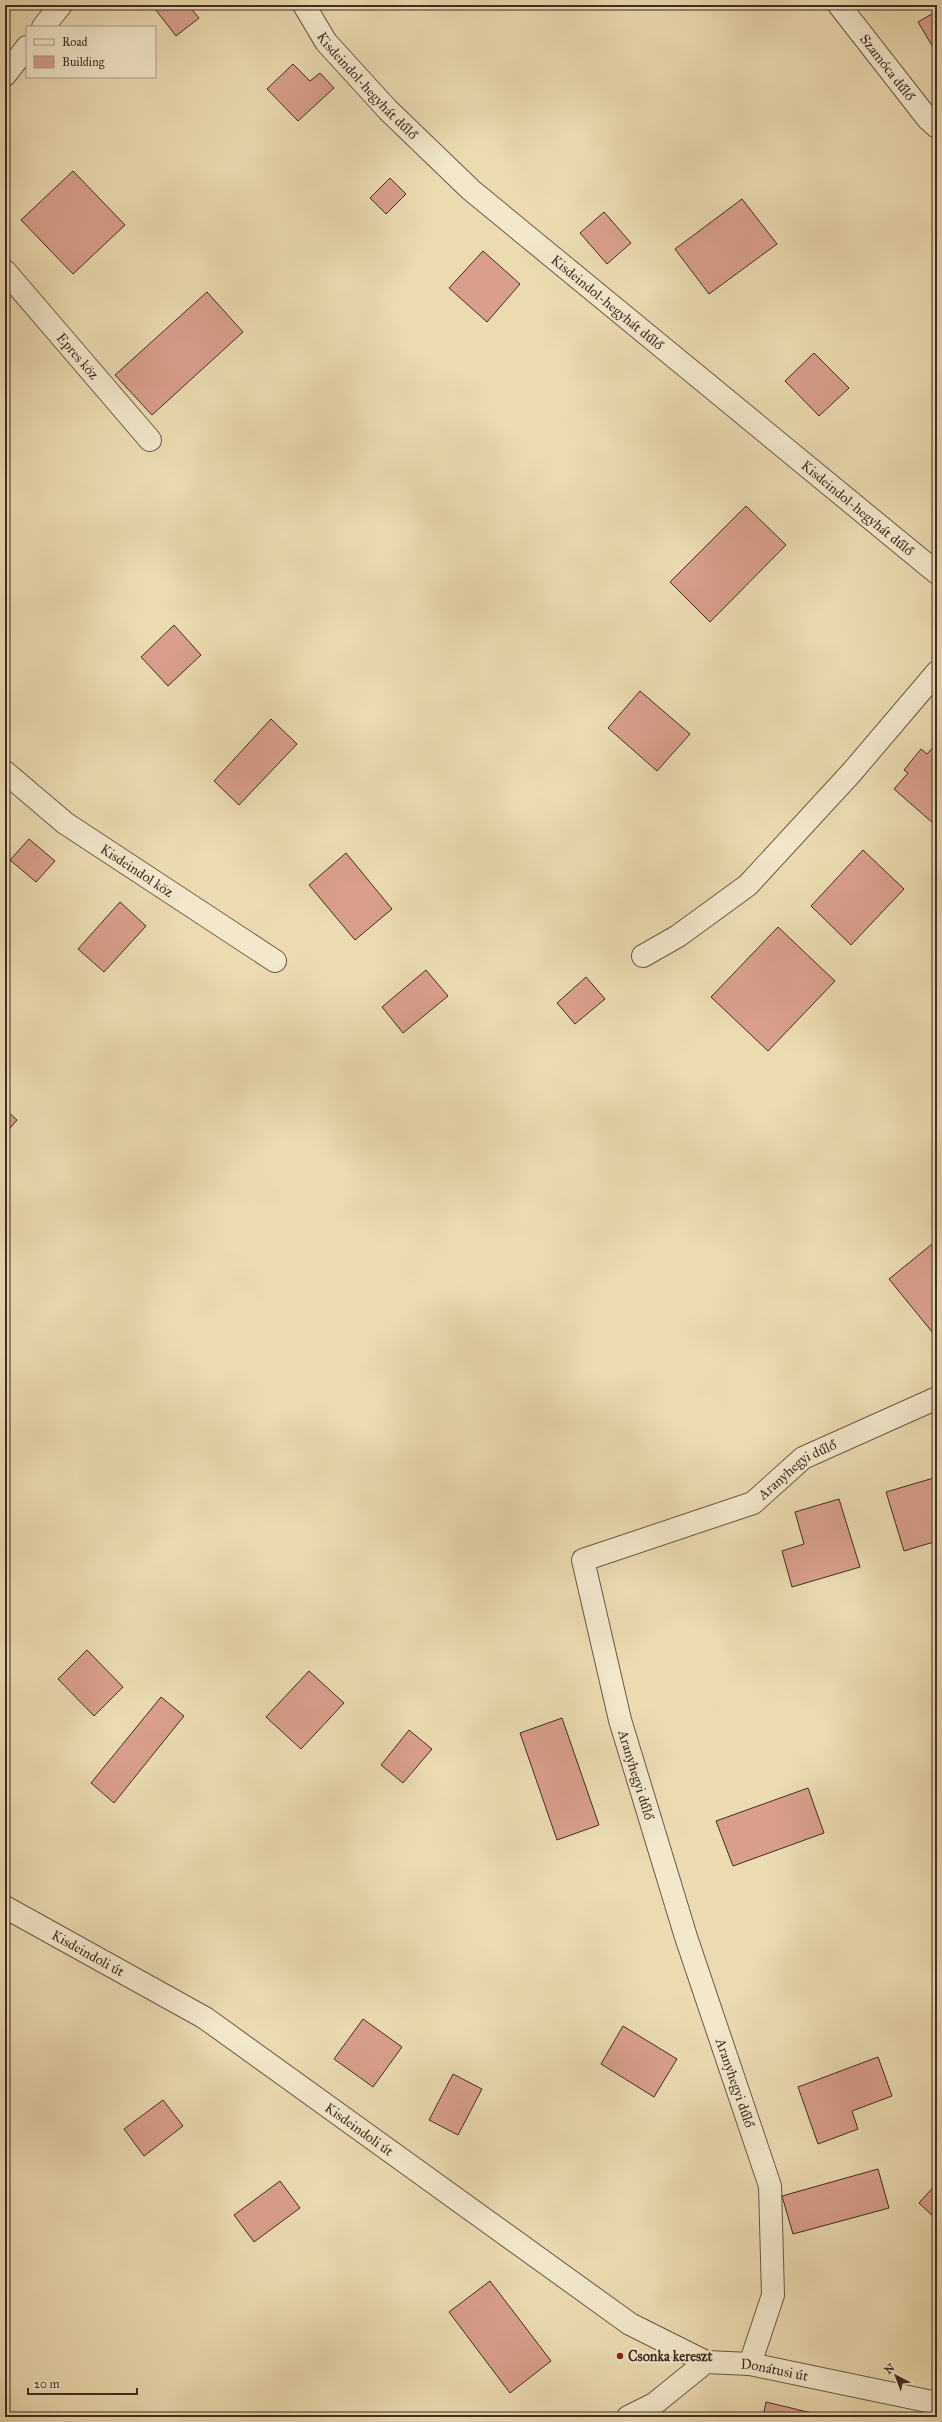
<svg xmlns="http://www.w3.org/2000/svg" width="942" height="2422" font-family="'IM FELL Great Primer',serif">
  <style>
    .building { fill: #d99f8c; stroke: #3f2c24 }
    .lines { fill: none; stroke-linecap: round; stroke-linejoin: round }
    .minor-casing { stroke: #6a5847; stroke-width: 24 }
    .minor { stroke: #f3e8cc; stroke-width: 22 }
    .poi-dot { fill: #8f2418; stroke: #f3e8cc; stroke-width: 1.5 }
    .labels { text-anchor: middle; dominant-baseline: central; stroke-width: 4; stroke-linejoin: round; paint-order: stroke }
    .street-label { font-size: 14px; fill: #3f2c24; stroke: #f3e8cc }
    .poi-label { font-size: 14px; font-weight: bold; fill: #3f2c24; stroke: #f3e8cc; text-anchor: start }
  </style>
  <rect width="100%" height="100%" fill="#ecdbb1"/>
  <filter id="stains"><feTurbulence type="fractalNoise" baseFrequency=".005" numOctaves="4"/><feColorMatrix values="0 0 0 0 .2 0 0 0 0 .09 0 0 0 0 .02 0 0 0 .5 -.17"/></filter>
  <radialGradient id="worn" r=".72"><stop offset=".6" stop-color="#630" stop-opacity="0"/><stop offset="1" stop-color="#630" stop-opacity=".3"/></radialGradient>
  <!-- building -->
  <path class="building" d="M152 5H188L199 18 176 36Z
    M937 11V54L918 22Z
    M293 64 310 81 320 73 334 88 298 121 267 89Z
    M73 171 125 225 73 274 21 220Z
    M390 178 406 194 386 214 370 198Z
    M742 199 777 244 709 294 675 249Z
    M604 212 631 243 607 264 580 233Z
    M483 251 520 284 487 322 449 288Z
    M207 292 243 332 152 415 115 375Z
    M814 353 849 388 819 416 785 381Z
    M746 506 786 545 710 622 670 582Z
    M174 625 201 655 168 686 141 657Z
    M640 691 690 734 657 771 608 728Z
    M271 719 297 744 239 805 214 781Z
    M937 743V820L934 824 894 789 908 773 904 770 921 749 927 754Z
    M29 839 55 861 36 882 10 860Z
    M863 850 904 889 851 945 811 906Z
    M346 853 392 909 355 940 309 885Z
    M120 902 146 926 104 972 78 949Z
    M778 927 835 981 768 1051 711 997Z
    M426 970 448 996 403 1033 382 1007Z
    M586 977 605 999 575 1024 557 1003Z
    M5 1109 17 1120 5 1134Z
    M937 1240V1338L889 1279Z
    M937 1477V1541L904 1551 886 1492Z
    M839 1499 860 1567 792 1587 782 1551 804 1544 795 1512Z
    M87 1650 123 1687 94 1716 58 1679Z
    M309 1671 344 1703 301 1749 266 1717Z
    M161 1697 184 1716 114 1803 91 1783Z
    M562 1718 599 1825 557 1840 520 1733Z
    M409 1730 432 1749 403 1783 381 1765Z
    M808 1788 824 1833 733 1866 716 1821Z
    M363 2019 402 2047 373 2087 334 2059Z
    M623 2026 677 2059 654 2097 601 2064Z
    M878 2057 892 2096 852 2111 858 2129 818 2144 798 2087Z
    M453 2074 482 2089 458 2135 429 2120Z
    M163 2100 183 2126 144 2156 124 2129Z
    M878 2169 889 2208 793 2234 782 2196Z
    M280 2181 300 2208 254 2242 234 2215Z
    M937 2183V2220L919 2203Z
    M490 2281 551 2361 510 2393 449 2312Z
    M766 2402 816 2414V2417H763Z"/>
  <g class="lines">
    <defs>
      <g id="minor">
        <path id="s1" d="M304 5 326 42 388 110 471 190 937 573"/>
        <path id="s2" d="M839 5 928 119 937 127"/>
        <path d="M43 27 61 5"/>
        <path d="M5 75 27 47"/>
        <path id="s3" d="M5 271 150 440"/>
        <path id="s4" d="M5 772 65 823 275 961"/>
        <path d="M643 956 678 936 748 885 852 772 937 672"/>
        <path id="s5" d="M5 1907 205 2018 630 2324 706 2362"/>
        <path id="s6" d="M750 2364 773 2295 770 2186 686 1937 620 1720 583 1560 753 1503 803 1458 937 1398"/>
        <path id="s7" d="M628 2417 654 2404 706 2362 750 2364 937 2403"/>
      </g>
    </defs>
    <!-- minor casing -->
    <use href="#minor" class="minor-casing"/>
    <!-- minor -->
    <use href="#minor" class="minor"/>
  </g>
  <!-- markers -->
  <circle class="poi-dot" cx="620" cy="2356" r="4"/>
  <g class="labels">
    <!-- street labels -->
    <g class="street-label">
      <text stroke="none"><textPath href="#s2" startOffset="79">Szamóca dűlő</textPath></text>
      <text stroke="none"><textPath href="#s1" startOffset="103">Kisdeindol-hegyhát dűlő</textPath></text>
      <text stroke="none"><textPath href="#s1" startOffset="427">Kisdeindol-hegyhát dűlő</textPath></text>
      <text stroke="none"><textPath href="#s3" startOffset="112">Epres köz</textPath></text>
      <text stroke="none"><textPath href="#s1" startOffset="751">Kisdeindol-hegyhát dűlő</textPath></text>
      <text stroke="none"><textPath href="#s4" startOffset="165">Kisdeindol köz</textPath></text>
      <text stroke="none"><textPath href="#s6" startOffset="1071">Aranyhegyi dűlő</textPath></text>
      <text transform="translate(636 1775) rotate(73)">Aranyhegyi dűlő</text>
      <text stroke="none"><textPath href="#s5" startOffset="95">Kisdeindoli út</textPath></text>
      <text transform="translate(735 2083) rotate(71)">Aranyhegyi dűlő</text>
      <text stroke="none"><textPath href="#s5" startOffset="419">Kisdeindoli út</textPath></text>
      <text stroke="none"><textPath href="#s7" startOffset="165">Donátusi út</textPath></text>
    </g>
    <!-- poi labels -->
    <g class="poi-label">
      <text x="628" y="2356">Csonka kereszt</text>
    </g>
  </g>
  <!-- margin -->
  <rect width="942" height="2422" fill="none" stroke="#ecdbb1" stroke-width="20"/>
  <rect x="6" y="6" width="930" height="2410" fill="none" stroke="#3f2c24" stroke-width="2"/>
  <rect x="10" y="10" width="922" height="2402" fill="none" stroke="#3f2c24"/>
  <!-- legend -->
  <rect x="26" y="26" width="130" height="52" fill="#f3e8cc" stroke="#ab9d89"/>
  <rect x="34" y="39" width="20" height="6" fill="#f3e8cc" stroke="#ab9d89"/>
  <text x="62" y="46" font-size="12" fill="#3f2c24">Road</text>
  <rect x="34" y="56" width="20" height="12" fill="#d99f8c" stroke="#ab9d89"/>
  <text x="62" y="66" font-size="12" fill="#3f2c24">Building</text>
  <!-- north arrow -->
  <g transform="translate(896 2376) rotate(318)" stroke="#f3e8cc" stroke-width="3" paint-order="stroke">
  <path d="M0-3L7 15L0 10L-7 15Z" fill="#3f2c24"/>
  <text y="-6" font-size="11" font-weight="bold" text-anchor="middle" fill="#3f2c24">N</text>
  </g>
  <!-- scale -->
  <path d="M28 2388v6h109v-6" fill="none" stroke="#3f2c24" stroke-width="2"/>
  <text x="34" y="2388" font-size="12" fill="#3f2c24" stroke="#f3e8cc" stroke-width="3" paint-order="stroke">20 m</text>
  <rect width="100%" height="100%" filter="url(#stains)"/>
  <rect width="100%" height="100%" fill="url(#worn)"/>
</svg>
